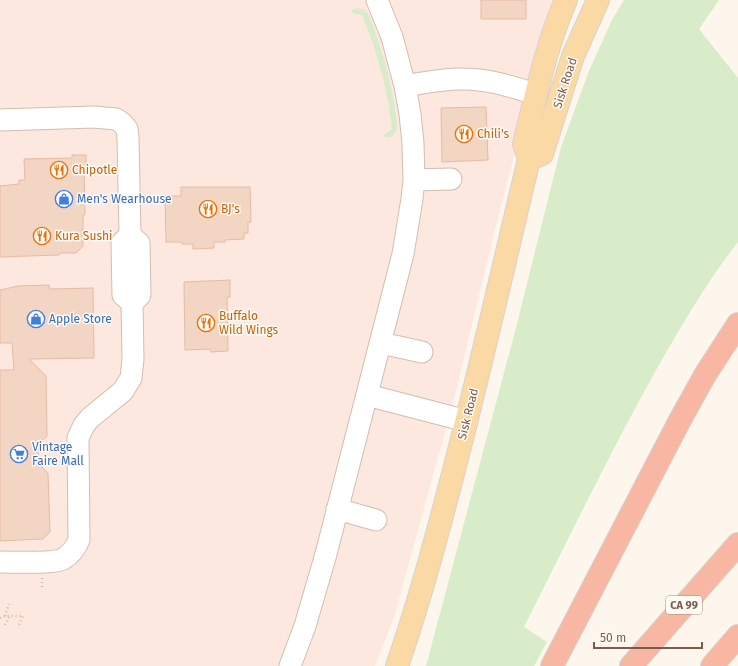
<svg xmlns="http://www.w3.org/2000/svg" width="738" height="666" font-family="'Fira Sans',sans-serif">
  <style>
    .commercial { fill: #fde8e0 }
    .green { fill: #d8ecc9 }
    .building { fill: #f3d5c3; stroke: #e6bba3 }
    .lines { fill: none; stroke-linecap: round; stroke-linejoin: round }
    .minor-casing { stroke: #d1beb0; stroke-width: 23 }
    .major-casing { stroke: #dad1cd; stroke-width: 24 }
    .highway-casing { stroke: #dad1cd; stroke-width: 24 }
    .path { stroke: #d9b8a5; stroke-width: 2.5; stroke-dasharray: 1 3; stroke-linecap: butt }
    .minor { stroke: #fff; stroke-width: 21 }
    .major { stroke: #fbd9a5; stroke-width: 22 }
    .highway { stroke: #f7b7a3; stroke-width: 22 }
    .labels { text-anchor: middle; dominant-baseline: central; stroke-width: 3; stroke-linejoin: round; paint-order: stroke }
    .shield { fill: #fffaf3; stroke: #a28b7f; stroke-width: 1 }
    .shield-label { font-size: 11px; font-weight: bold; fill: #7a5c4d }
    .street-label { font-size: 12px; fill: #7a5c4d; stroke: #fffaf3 }
    .food-label { font-size: 12px; fill: #c56008; stroke: #fffaf3; text-anchor: start }
    .shop-label { font-size: 12px; fill: #366cbe; stroke: #fffaf3; text-anchor: start }
  </style>
  <rect width="100%" height="100%" fill="#fdf6ec"/>
  <!-- commercial -->
  <path class="commercial" d="M0 0H557L540 56 495 229 454 399 416 537 394 617 375 666H0Z"/>
  <!-- green -->
  <path class="green" d="M624 0H719L699 29 738 78V242C710 277 687 317 664 356 614 444 570 536 524 627L547 642 534 666H426L517 324 561 147 589 71 612 20Z
    M357 8 365 10 368 14C381 45 390 76 395 109 396 115 398 124 396 130 395 136 390 138 385 137L383 135 392 129C387 87 378 54 362 15L351 13 352 10Z"/>
  <!-- building -->
  <path class="building" d="M481 0H526V19H481Z
    M486 107 488 160 442 162 441 108Z
    M72 155H86V168H84L85 215H83V246L76 253H61L59 255 0 257V186L19 184V180H25L24 159 72 158Z
    M181 187H250L251 222H248V233H244V239L225 240V242H214V248L193 249V244H182V242H166L165 196H181Z
    M230 280V297H227L228 351 211 352 210 349 185 350 184 282Z
    M49 285 50 289 93 288 94 358 29 359 46 376 47 436 38 444 39 464 48 473 50 532 43 539 0 541V370H14L12 343H0V290L18 286Z"/>
  <g class="lines">
    <defs>
      <path id="minor" d="M405 86C424 83 444 78 464 79 489 79 512 87 536 94
        M0 120 94 117 116 119 122 123 127 129 128 138 130 235
        M414 180 451 179
        M381 343 422 352
        M367 395 467 421
        M337 509 376 520
        M0 562C14 562 53 564 63 559 70 555 76 547 79 540L78 438 84 425 90 418 123 391 131 378 133 359 132 303 140 295 139 243 130 235 122 243 123 295 132 303
        M290 666 305 626 326 554 403 254 412 199 414 180 413 143 410 114 405 86 392 37 377 0"/>
      <path id="major" d="M529 159 542 154 573 56 598 0
        M397 666C419 603 436 539 453 474 480 370 504 264 529 159L524 144C536 96 546 46 566 0"/>
      <path id="highway" d="M552 666 680 420 705 375 738 324
        M631 666 738 544
        M712 666 738 636"/>
    </defs>
    <!-- minor casing -->
    <use href="#minor" class="minor-casing"/>
    <!-- major casing -->
    <use href="#major" class="major-casing"/>
    <!-- highway casing -->
    <use href="#highway" class="highway-casing"/>
    <!-- path -->
    <path class="path" d="M42 578V589
      M5 616 9 604
      M0 618 5 616H23L19 625
      M5 625 10 616"/>
    <!-- minor -->
    <use href="#minor" class="minor"/>
    <!-- major -->
    <use href="#major" class="major"/>
    <!-- highway -->
    <use href="#highway" class="highway"/>
  </g>
  <!-- icons -->
  <defs>
    <symbol id="restaurant-ring" viewBox="-11 -11 22 22"><circle r="9.5" fill="#fffaf3" stroke="#e8710a" stroke-width="1.5"/><path d="M-5-6h1v4h1v-4h1v4h1v-4h1v5L-1.5 .5V6h-2V.5L-5-1ZM5-6V6H3V1.5H1.5Q1.5-4 5-6Z" fill="#e8710a"/></symbol>
    <symbol id="shop-ring" viewBox="-11 -11 22 22"><circle r="9.5" fill="#fffaf3" stroke="#3f7fe0" stroke-width="1.5"/><path d="M-5-2.5h2.3a2.7 3.5 0 0 1 5.4 0H5L5.5 6h-11ZM-1.5-2.5h3a1.5 2.3 0 0 0-3 0Z" fill="#3f7fe0"/></symbol>
    <symbol id="supermarket-ring" viewBox="-11 -11 22 22"><circle r="9.5" fill="#fffaf3" stroke="#3f7fe0" stroke-width="1.5"/><path d="M-6-5.5h2.5l.6 2H6L4.5 2H-2.5L-4.4-4H-6ZM-1.5 3.2a1.3 1.3 0 1 0 .1 0ZM3 3.2a1.3 1.3 0 1 0 .1 0Z" fill="#3f7fe0"/></symbol>
  </defs>
  <g fill-rule="evenodd">
    <use href="#restaurant-ring" x="454" y="124" width="20" height="20"/>
    <use href="#restaurant-ring" x="49" y="160" width="20" height="20"/>
    <use href="#shop-ring" x="54" y="189" width="20" height="20"/>
    <use href="#restaurant-ring" x="198" y="199" width="20" height="20"/>
    <use href="#restaurant-ring" x="32" y="226" width="20" height="20"/>
    <use href="#shop-ring" x="26" y="309" width="20" height="20"/>
    <use href="#restaurant-ring" x="196" y="313" width="20" height="20"/>
    <use href="#supermarket-ring" x="9" y="444" width="20" height="20"/>
  </g>
  <g class="labels">
    <!-- shield labels -->
    <rect class="shield" x="666" y="596" width="36" height="18" rx="3"/>
    <g class="shield-label">
      <text x="684" y="605">CA 99</text>
    </g>
    <!-- street labels -->
    <g class="street-label">
      <text transform="translate(565 83) rotate(-72)">Sisk Road</text>
      <text transform="translate(468 414) rotate(-76)">Sisk Road</text>
    </g>
    <!-- food labels -->
    <g class="food-label">
      <text x="477" y="134">Chili's</text>
      <text x="72" y="170">Chipotle</text>
      <text x="221" y="209">BJ's</text>
      <text x="55" y="236">Kura Sushi</text>
      <text x="219" y="316">Buffalo<tspan x="219" dy="14">Wild Wings</tspan></text>
    </g>
    <!-- shop labels -->
    <g class="shop-label">
      <text x="77" y="199">Men's Wearhouse</text>
      <text x="49" y="319">Apple Store</text>
      <text x="32" y="447">Vintage<tspan x="32" dy="14">Faire Mall</tspan></text>
    </g>
  </g>
  <!-- scale -->
  <path d="M594 642v6h108v-6" fill="none" stroke="#7a5c4d" stroke-width="2"/>
  <text x="600" y="642" font-size="12" fill="#7a5c4d" stroke="#fffaf3" stroke-width="3" paint-order="stroke">50 m</text>
</svg>
